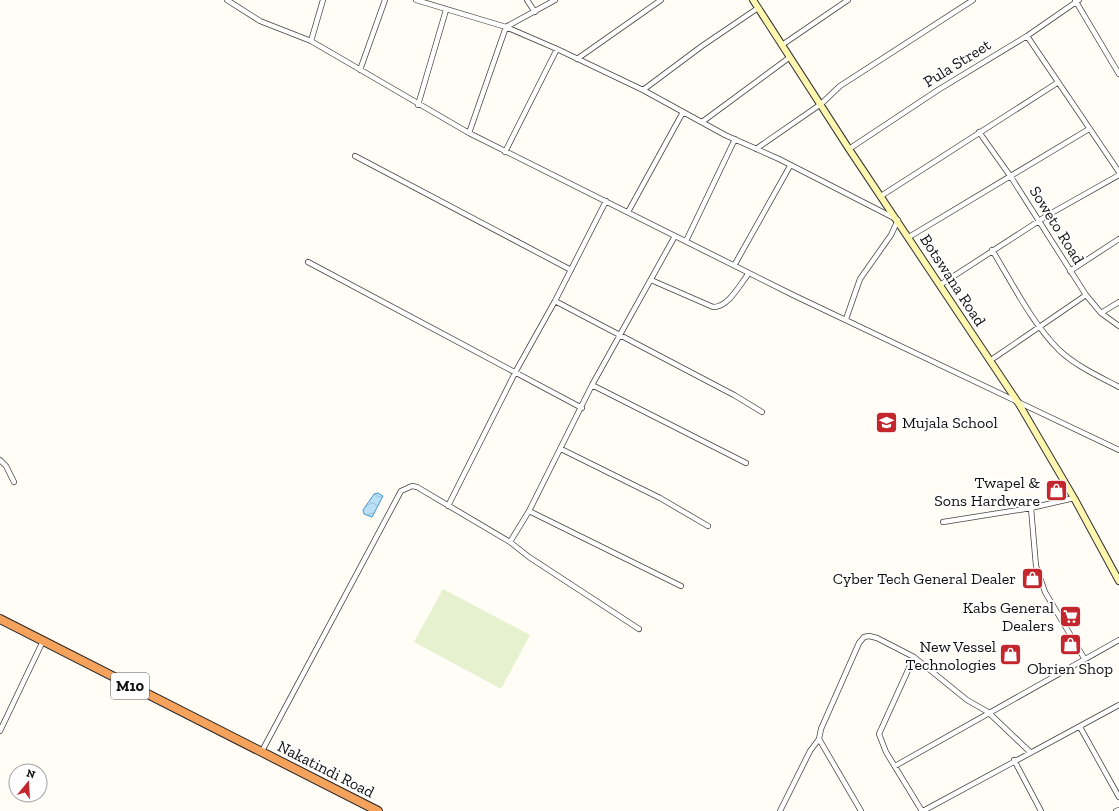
<svg xmlns="http://www.w3.org/2000/svg" width="1119" height="811" font-family="'Zilla Slab',serif">
  <style>
    .pitch { fill: #e6f2cf }
    .water { fill: url(#water-waves); stroke: #3f96cf }
    .lines { fill: none; stroke-linecap: round; stroke-linejoin: round }
    .street-casing { stroke: #444; stroke-width: 6 }
    .secondary-casing { stroke: #333; stroke-width: 8 }
    .highway-casing { stroke: #222; stroke-width: 10 }
    .street { stroke: #fff; stroke-width: 4.5 }
    .secondary { stroke: #fff6b0; stroke-width: 6 }
    .highway { stroke: #f5a25d; stroke-width: 8 }
    .labels { text-anchor: middle; dominant-baseline: central; stroke-width: 4; stroke-linejoin: round; paint-order: stroke }
    .shield { fill: #fff; stroke: #585858; stroke-width: 1 }
    .shield-label { font-size: 15px; font-weight: bold; fill: #111 }
    .street-label { font-size: 16px; fill: #111; stroke: #fff }
    .poi-label { font-size: 16px; fill: #111; stroke: #fff; text-anchor: end }
  </style>
  <defs>
    <pattern id="water-waves" width="16" height="10" patternUnits="userSpaceOnUse"><rect width="16" height="10" fill="#b9e0f7"/><path d="M0 5q4-4 8 0t8 0" fill="none" stroke="#9ebfd3"/></pattern>
  </defs>
  <rect width="100%" height="100%" fill="#fffdf5"/>
  <!-- pitch -->
  <path class="pitch" d="M443 589 530 635 501 689 414 642Z"/>
  <!-- water -->
  <path class="water" d="M378 493 383 496 372 517 364 514 363 510 374 494Z"/>
  <g class="lines">
    <defs>
      <path id="street" d="M227 0 260 21 311 41 469 133 793 295 1119 450
        M416 0 506 27 557 49 643 90 725 135 779 159 898 220 891 235 860 279 846 319
        M527 0 535 12
        M1075 0 1119 74
        M1027 36 1119 172
        M311 41 323 0
        M782 45 848 0
        M577 59 661 0
        M360 70 385 0
        M643 90 702 46 758 8
        M418 105 446 10
        M702 122 790 57
        M979 132 1011 177 1086 295 1101 313 1119 326
        M469 133 506 27 555 0
        M756 149 821 104 840 86 973 0
        M849 149 938 90 1027 36 1079 0
        M505 152 557 49
        M355 156 571 270
        M881 196 1057 83
        M628 212 683 112
        M909 237 1089 129
        M686 241 735 139
        M992 250C1013 284 1031 322 1059 350 1076 366 1098 376 1119 387
        M308 262 582 408
        M735 264 790 166
        M1070 271 1119 239
        M651 280 713 307C729 307 740 284 749 273
        M940 285 1048 215 1119 175
        M555 301 734 395 762 412
        M1101 313 1119 302
        M991 360 1086 295
        M592 385 746 463
        M561 449 660 498 708 526
        M0 460 6 466 14 482
        M448 506 517 369 555 301 606 201
        M1031 508 1036 566 1045 592 1084 658
        M529 511 681 586
        M943 522 1031 508 1074 498
        M510 542 529 511 592 385 675 236
        M914 657 879 734 886 752 922 811
        M1080 727 1119 797
        M0 731 43 641
        M262 751 401 491 412 486 417 487 510 542 529 557 639 629
        M1014 760 1041 811
        M895 766 1119 640
        M780 811 810 751 819 739
        M861 811 819 739 821 729 859 643 864 637 869 636 877 638 914 657 967 700 988 712 1030 752
        M923 811 1119 705
        M1116 811 1119 810"/>
      <path id="secondary" d="M753 0 849 149 1019 404 1074 498 1119 581"/>
      <path id="highway" d="M0 619 378 811"/>
    </defs>
    <!-- street casing -->
    <use href="#street" class="street-casing"/>
    <!-- secondary casing -->
    <use href="#secondary" class="secondary-casing"/>
    <!-- highway casing -->
    <use href="#highway" class="highway-casing"/>
    <!-- street -->
    <use href="#street" class="street"/>
    <!-- secondary -->
    <use href="#secondary" class="secondary"/>
    <!-- highway -->
    <use href="#highway" class="highway"/>
  </g>
  <!-- icons -->
  <defs>
    <symbol id="school-square" viewBox="-11 -11 22 22"><rect x="-9" y="-9" width="18" height="18" rx="4" fill="#c4262e" stroke="#fff"/><path d="M0-5L7-2L0 1L-7-2ZM-4 1L0 2.5L4 1V4Q0 6-4 4Z" fill="#fff"/></symbol>
    <symbol id="shop-square" viewBox="-11 -11 22 22"><rect x="-9" y="-9" width="18" height="18" rx="4" fill="#c4262e" stroke="#fff"/><path d="M-5-2.5h2.3a2.7 3.5 0 0 1 5.4 0H5L5.5 6h-11ZM-1.5-2.5h3a1.5 2.3 0 0 0-3 0Z" fill="#fff"/></symbol>
    <symbol id="supermarket-square" viewBox="-11 -11 22 22"><rect x="-9" y="-9" width="18" height="18" rx="4" fill="#c4262e" stroke="#fff"/><path d="M-6-5.5h2.5l.6 2H6L4.5 2H-2.5L-4.4-4H-6ZM-1.5 3.2a1.3 1.3 0 1 0 .1 0ZM3 3.2a1.3 1.3 0 1 0 .1 0Z" fill="#fff"/></symbol>
  </defs>
  <g fill-rule="evenodd">
    <use href="#school-square" x="874" y="410" width="25" height="25"/>
    <use href="#shop-square" x="1044" y="478" width="25" height="25"/>
    <use href="#shop-square" x="1020" y="566" width="25" height="25"/>
    <use href="#supermarket-square" x="1058" y="604" width="25" height="25"/>
    <use href="#shop-square" x="1058" y="632" width="25" height="25"/>
    <use href="#shop-square" x="998" y="642" width="25" height="25"/>
  </g>
  <g class="labels">
    <!-- shield labels -->
    <rect class="shield" x="111" y="673" width="38" height="26" rx="3"/>
    <g class="shield-label">
      <text x="130" y="686">M10</text>
    </g>
    <!-- street labels -->
    <g class="street-label">
      <text transform="translate(957 63) rotate(-32)">Pula Street</text>
      <text transform="translate(1057 225) rotate(58)">Soweto Road</text>
      <text transform="translate(953 280) rotate(57)">Botswana Road</text>
      <text transform="translate(326 769) rotate(27)">Nakatindi Road</text>
    </g>
    <!-- poi labels -->
    <g class="poi-label">
      <text x="902" y="422" text-anchor="start">Mujala School</text>
      <text x="1040" y="482">Twapel &amp;<tspan x="1040" dy="18">Sons Hardware</tspan></text>
      <text x="1016" y="578">Cyber Tech General Dealer</text>
      <text x="1054" y="607">Kabs General<tspan x="1054" dy="18">Dealers</tspan></text>
      <text x="996" y="646">New Vessel<tspan x="996" dy="18">Technologies</tspan></text>
      <text x="1070" y="668" text-anchor="middle">Obrien Shop</text>
    </g>
  </g>
  <!-- north arrow -->
  <g transform="translate(28 783) rotate(18)"><circle r="19" fill="#ffffff" stroke="#a0a0a0"/>
  <path d="M0-3L7 15L0 10L-7 15Z" fill="#c4262e"/>
  <text y="-6" font-size="11" font-weight="bold" text-anchor="middle" fill="#111111">N</text>
  </g>
</svg>
